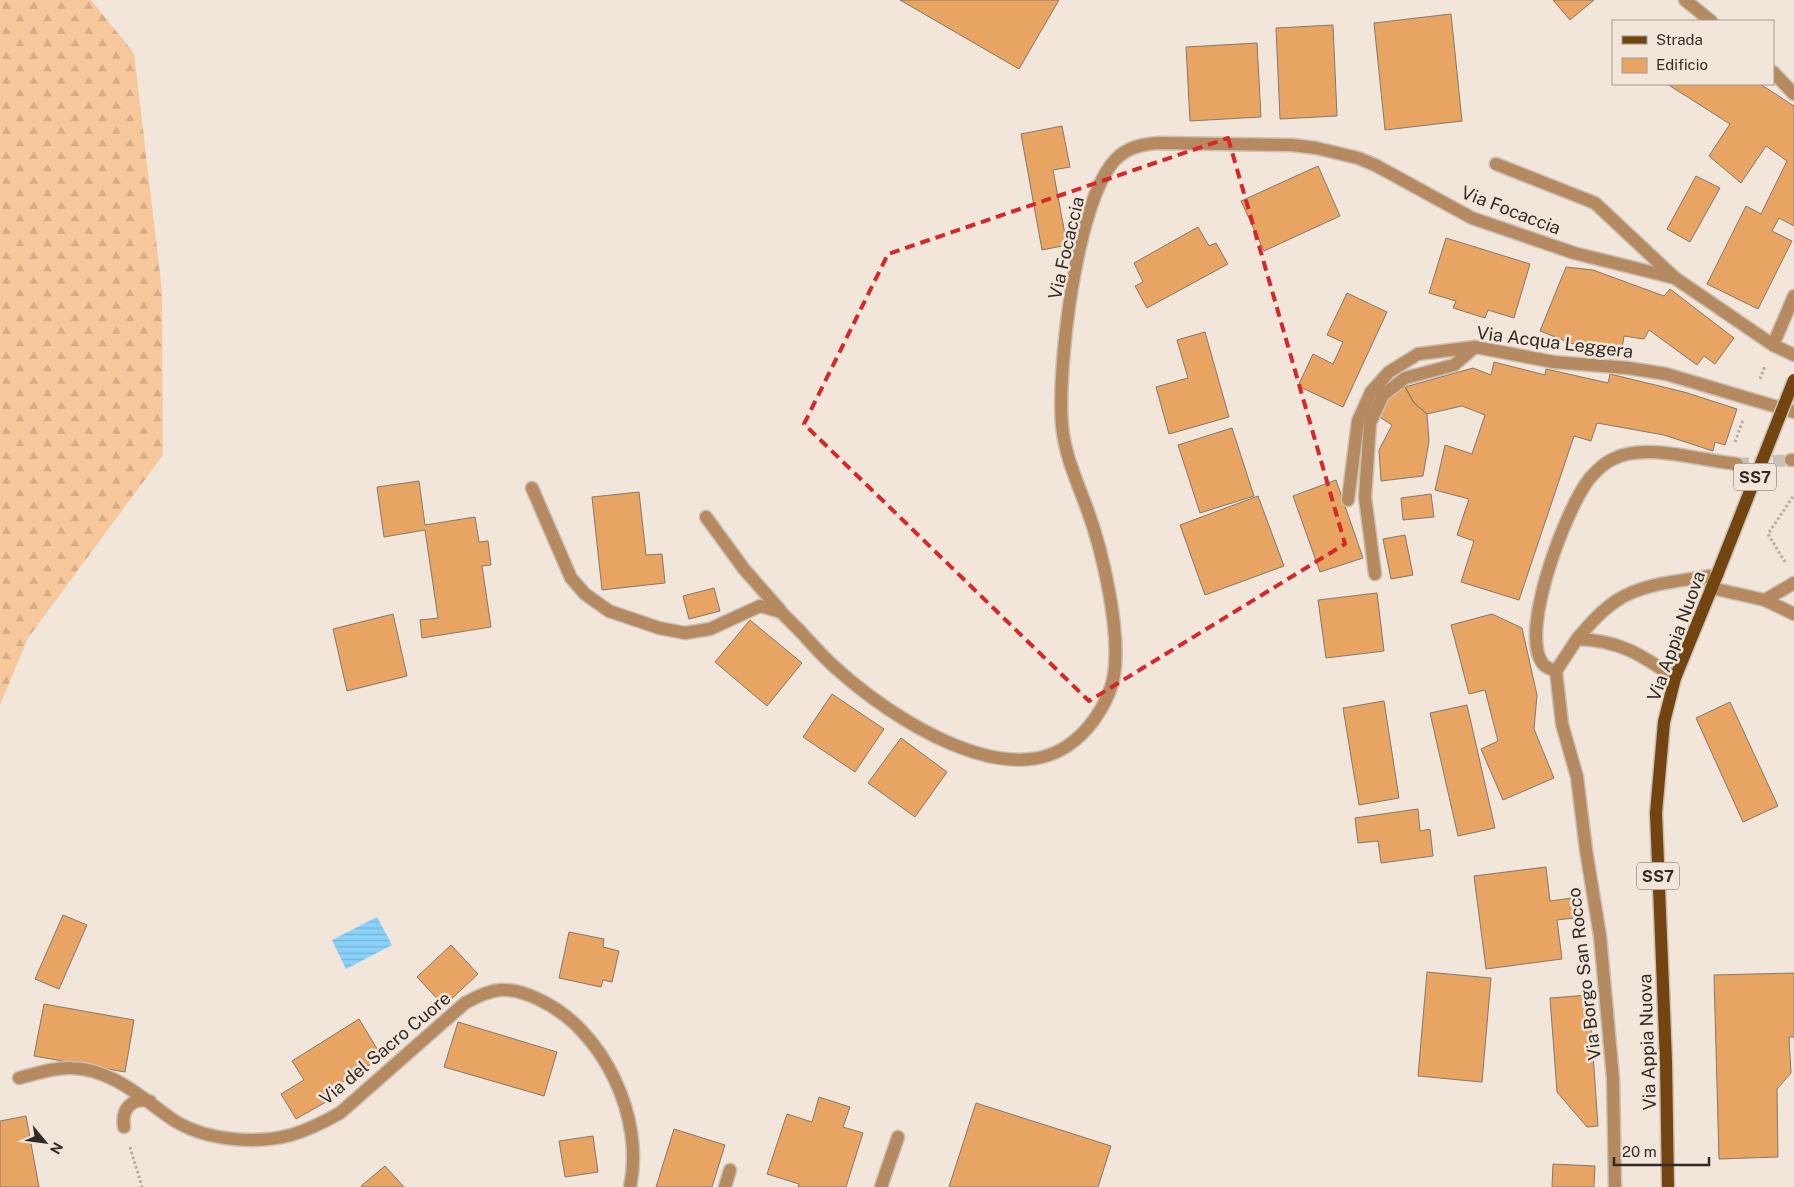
<svg xmlns="http://www.w3.org/2000/svg" width="1794" height="1187" font-family="'Public Sans',sans-serif">
  <style>
    .forest { fill: url(#forest-firs) }
    .water { fill: url(#water-rules) }
    .building { fill: #e7a462; stroke: #84786d }
    .lines { fill: none; stroke-linecap: round; stroke-linejoin: round }
    .minor-tunnel { stroke: #cbc0b5; stroke-width: 12; stroke-dasharray: 12 6; stroke-linecap: butt }
    .service-casing { stroke: #cbc0b5; stroke-width: 15 }
    .minor-casing { stroke: #cbc0b5; stroke-width: 15 }
    .primary-casing { stroke: #cbc0b5; stroke-width: 15 }
    .path { stroke: #b7aca2; stroke-width: 3; stroke-dasharray: 2.5 2.5; stroke-linecap: butt }
    .service { stroke: #b68a60; stroke-width: 12 }
    .minor { stroke: #b68a60; stroke-width: 12 }
    .primary { stroke: #724410; stroke-width: 12 }
    .primary-bridge-casing { stroke: #cbc0b5; stroke-width: 15; stroke-linecap: butt }
    .primary-bridge { stroke: #724410; stroke-width: 12 }
    .marked { fill: none; stroke: #d62828; stroke-width: 4; stroke-dasharray: 10 6; stroke-linejoin: round }
    .labels { text-anchor: middle; dominant-baseline: central; stroke-width: 5; stroke-linejoin: round; paint-order: stroke }
    .shield { fill: #f2e5d9; stroke: #6a635c; stroke-width: 1 }
    .shield-label { font-size: 16px; font-weight: bold; fill: #302b26 }
    .street-label { font-size: 18px; fill: #302b26; stroke: #f2e5d9 }
  </style>
  <defs>
    <pattern id="forest-firs" width="22" height="20" patternUnits="userSpaceOnUse" patternTransform="scale(1.25)"><rect width="22" height="20" fill="#f8c89d"/><path d="M5 1l3.5 6h-7zM16 11l3.5 6h-7z" fill="#d5ac87"/></pattern>
    <pattern id="water-rules" width="6" height="5" patternUnits="userSpaceOnUse" patternTransform="scale(1.25)"><rect width="6" height="5" fill="#89d1fa"/><path d="M0 2.5h6" fill="none" stroke="#77b4d6"/></pattern>
  </defs>
  <rect width="100%" height="100%" fill="#f2e5d9"/>
  <!-- forest -->
  <path class="forest" d="M0 0H91L134 53 162 291 163 455 28 638 0 705Z"/>
  <!-- water -->
  <path class="water" d="M377 917 392 945 346 969 332 940Z"/>
  <!-- building -->
  <path class="building" d="M900 0H1059L1019 69Z
    M1553 0H1594L1570 20Z
    M1451 14 1462 121 1385 130 1374 23Z
    M1333 25 1337 116 1280 119 1276 28Z
    M1257 43 1261 117 1190 121 1186 47Z
    M1667 84H1760L1794 106V226L1779 218 1772 231 1792 241 1758 309 1707 284 1746 206 1761 214 1787 161 1766 146 1741 183 1709 156 1730 124Z
    M1062 126 1070 167 1053 170 1067 245 1042 250 1021 134Z
    M1318 166 1340 216 1264 251 1241 201Z
    M1696 176 1720 188 1690 242 1667 229Z
    M1198 227 1209 246 1216 243 1228 264 1147 308 1135 286 1143 282 1134 263Z
    M1446 238 1530 264 1514 318 1488 310 1485 318 1453 308 1456 301 1429 293Z
    M1566 267 1593 270 1664 296 1670 289 1734 338 1715 364 1704 356 1697 365 1649 330 1644 339 1624 336 1622 349 1573 344 1540 331Z
    M1347 293 1387 312 1343 407 1298 386 1313 354 1333 364 1343 342 1327 335Z
    M1205 332 1229 417 1169 434 1156 387 1188 378 1177 340Z
    M1494 362 1545 375 1546 369 1608 383 1610 374 1684 392 1737 409 1725 445 1715 442 1713 451 1664 435 1597 423 1591 441 1574 436 1519 600 1461 582 1474 541 1457 535 1469 499 1435 490 1445 445 1472 454 1485 415 1462 406 1427 414 1414 403 1405 387 1473 368 1491 375Z
    M1405 387 1414 403 1427 414 1429 441 1423 476 1381 481 1379 450 1392 425 1378 416 1389 395Z
    M1232 428 1254 496 1200 513 1178 445Z
    M1336 480 1363 558 1320 572 1293 496Z
    M419 481 425 525 475 517 479 542 488 541 491 565 482 566 491 627 422 638 420 620 438 618 425 530 384 537 377 487Z
    M639 492 646 555 662 554 665 583 602 590 592 497Z
    M1431 494 1434 517 1403 520 1401 498Z
    M1258 496 1284 566 1205 595 1180 525Z
    M1405 535 1413 575 1391 579 1383 539Z
    M714 588 720 611 689 619 683 596Z
    M1377 593 1384 651 1326 658 1318 600Z
    M393 614 407 676 347 691 333 629Z
    M1492 614 1522 628 1537 695 1534 729 1554 778 1503 800 1481 749 1498 741 1485 690 1469 694 1451 625Z
    M750 620 802 663 767 706 715 662Z
    M832 694 884 729 855 772 803 737Z
    M1384 701 1399 798 1359 805 1343 708Z
    M1730 702 1778 806 1743 822 1696 718Z
    M1467 705 1495 828 1458 836 1430 713Z
    M901 738 947 772 915 817 868 783Z
    M1418 809 1420 831 1430 829 1433 856 1381 863 1378 841 1358 843 1355 818Z
    M1546 867 1550 901 1572 898 1574 918 1557 920 1562 959 1486 969 1474 876Z
    M63 915 87 925 59 989 35 979Z
    M569 932 604 939 603 947 619 951 612 982 603 980 601 987 559 978Z
    M451 945 478 974 444 1006 417 977Z
    M1427 972 1491 978 1482 1082 1418 1076Z
    M1794 973V1037H1789L1791 1073 1777 1089 1778 1157 1719 1159 1714 975Z
    M1589 995 1598 1126 1587 1127 1557 1092 1550 998Z
    M44 1004 134 1020 125 1072 34 1056Z
    M359 1019 382 1057 322 1095 326 1102 296 1119 281 1094 304 1080 292 1061Z
    M458 1022 557 1052 544 1096 444 1067Z
    M819 1097 850 1107 843 1127 863 1133 846 1187H798L799 1184 767 1174 787 1114 812 1122Z
    M976 1103 1111 1146 1098 1187H949Z
    M26 1116 39 1187H0V1121Z
    M674 1129 725 1145 712 1187H656Z
    M593 1136 598 1172 565 1177 559 1141Z
    M1553 1164 1595 1166 1594 1187H1552Z
    M385 1166 404 1187H362L361 1186Z"/>
  <g class="lines">
    <!-- minor-tunnel -->
    <path class="minor-tunnel" d="M1737 464 1791 460"/>
    <defs>
      <path id="service" d="M1496 164 1595 203 1675 278
        M532 488 571 578 585 594 609 611 659 628 685 633 710 629 760 606 781 612 800 631
        M706 517 744 569 780 610
        M1375 574 1365 497 1370 423 1383 395 1405 378 1454 365 1475 347
        M881 1187 898 1137"/>
      <path id="minor" d="M1685 0 1711 21
        M1773 72 1794 94
        M1773 345 1794 296
        M1791 460H1794
        M1348 500 1358 421 1371 392 1389 372 1418 354 1475 347 1554 362 1628 368 1666 374 1794 412
        M1711 588 1765 600 1794 614
        M1765 600 1794 583
        M800 631C812 644 824 658 838 670 889 716 1008 796 1074 741 1093 726 1110 699 1114 675 1121 630 1102 548 1086 506 1076 479 1065 455 1062 426 1057 369 1076 202 1115 160 1127 147 1143 144 1160 143L1292 145 1316 148 1358 158 1375 165 1472 218 1574 253 1675 278 1773 345 1794 355
        M1577 639 1556 671 1562 724 1577 777 1586 850 1600 936 1613 1078 1615 1187
        M1556 671C1552 669 1546 668 1543 664 1518 632 1567 506 1590 478 1597 470 1604 463 1613 459 1645 442 1702 461 1737 464
        M1675 678C1642 655 1619 640 1577 639 1589 625 1601 611 1616 601 1644 582 1684 581 1717 575
        M19 1078C36 1074 54 1067 72 1068 110 1069 140 1096 169 1117 201 1140 253 1145 291 1135 308 1130 324 1122 340 1113L465 1003C476 997 488 991 500 990 514 989 528 994 540 1000 604 1030 645 1119 630 1187
        M124 1127C121 1109 132 1097 150 1101
        M725 1187 730 1170"/>
      <path id="primary" d="M1668 1187 1666 1061 1656 813 1664 722 1675 678 1717 575"/>
    </defs>
    <!-- service casing -->
    <use href="#service" class="service-casing"/>
    <!-- minor casing -->
    <use href="#minor" class="minor-casing"/>
    <!-- primary casing -->
    <use href="#primary" class="primary-casing"/>
    <!-- path -->
    <path class="path" d="M1760 379 1765 366
      M1735 442 1743 420
      M1785 562 1768 534 1794 495
      M130 1147 142 1187"/>
    <!-- service -->
    <use href="#service" class="service"/>
    <!-- minor -->
    <use href="#minor" class="minor"/>
    <!-- primary -->
    <use href="#primary" class="primary"/>
    <defs>
      <path id="primary-bridge" d="M1717 575 1794 380"/>
    </defs>
    <!-- primary-bridge casing -->
    <use href="#primary-bridge" class="primary-bridge-casing"/>
    <!-- primary-bridge -->
    <use href="#primary-bridge" class="primary-bridge"/>
  </g>
  <!-- marked area -->
  <path class="marked" d="M1228 138 1345 544 1089 701 804 424 888 254Z"/>
  <g class="labels">
    <!-- shield labels -->
    <g class="shield">
      <rect x="1734" y="463.5" width="42" height="27" rx="4"/>
      <rect x="1637" y="862.5" width="42" height="27" rx="4"/>
    </g>
    <g class="shield-label">
      <text x="1755" y="477">SS7</text>
      <text x="1658" y="876">SS7</text>
    </g>
    <!-- street labels -->
    <g class="street-label">
      <text transform="translate(1511 210) rotate(21)">Via Focaccia</text>
      <text transform="translate(1066 248) rotate(-77)">Via Focaccia</text>
      <text transform="translate(1555 342) rotate(7)">Via Acqua Leggera</text>
      <text transform="translate(1676 636) rotate(-70)">Via Appia Nuova</text>
      <text transform="translate(1584 974) rotate(-97)">Via Borgo San Rocco</text>
      <text transform="translate(1647 1042) rotate(-92)">Via Appia Nuova</text>
      <text transform="translate(385 1048) rotate(-40)">Via del Sacro Cuore</text>
    </g>
  </g>
  <!-- legend -->
  <rect x="1612" y="20" width="162" height="65" fill="#f2e5d9" stroke="#a49b91"/>
  <rect x="1622" y="36" width="25" height="8" fill="#724410" stroke="#a49b91"/>
  <text x="1656" y="45" font-size="15" fill="#302b26">Strada</text>
  <rect x="1622" y="58" width="25" height="15" fill="#e7a462" stroke="#a49b91"/>
  <text x="1656" y="70" font-size="15" fill="#302b26">Edificio</text>
  <!-- north arrow -->
  <g transform="translate(45 1142) rotate(119)" stroke="#f2e5d9" stroke-width="4" paint-order="stroke">
  <path d="M0-4L9 19L0 12L-9 19Z" fill="#302b26"/>
  <text y="-8" font-size="14" font-weight="bold" text-anchor="middle" fill="#302b26">N</text>
  </g>
  <!-- scale -->
  <path d="M1614 1157v8h95v-8" fill="none" stroke="#302b26" stroke-width="2.5"/>
  <text x="1622" y="1157" font-size="15" fill="#302b26" stroke="#f2e5d9" stroke-width="4" paint-order="stroke">20 m</text>
</svg>
